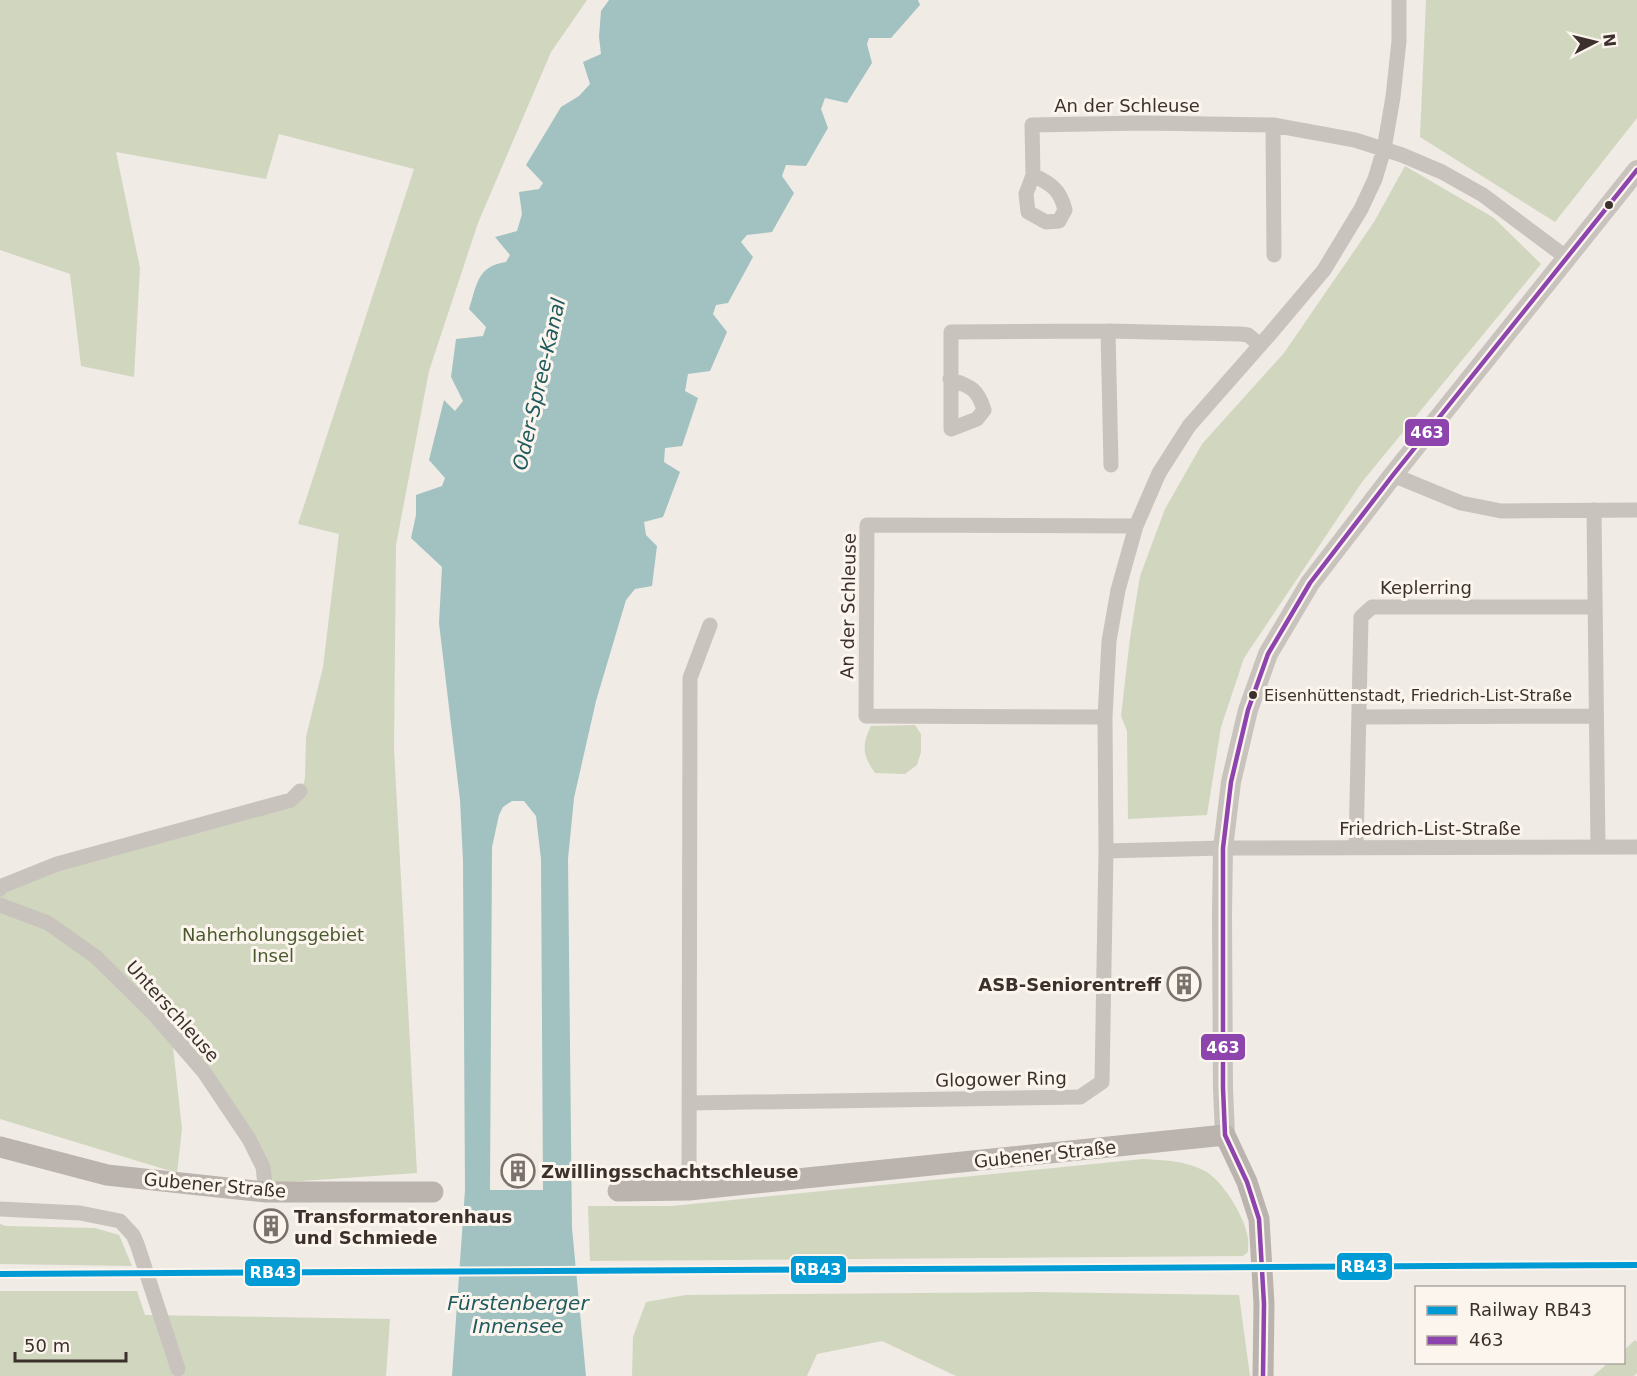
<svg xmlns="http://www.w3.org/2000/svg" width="1637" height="1376" font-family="'DejaVu Sans',sans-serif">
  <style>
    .green { fill: #d1d6bf }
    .water { fill: #a1c2c1; fill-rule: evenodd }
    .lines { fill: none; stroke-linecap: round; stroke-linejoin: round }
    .minor { stroke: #c9c3be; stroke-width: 15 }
    .tertiary { stroke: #c9c3be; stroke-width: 20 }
    .secondary { stroke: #bab3ae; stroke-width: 21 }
    .bus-1-casing { stroke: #fbf5ee; stroke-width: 9 }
    .bus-1 { stroke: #8e44ad; stroke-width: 4.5 }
    .rail-1-casing { stroke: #fbf5ee; stroke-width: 10 }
    .rail-1 { stroke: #009bd5; stroke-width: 6 }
    .bus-dot { fill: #3b302b; stroke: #fbf5ee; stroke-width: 2 }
    .labels { text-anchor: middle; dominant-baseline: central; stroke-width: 6; stroke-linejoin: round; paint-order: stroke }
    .bus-label { font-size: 16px; fill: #3b302b; stroke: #fbf5ee; text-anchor: start }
    .street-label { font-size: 18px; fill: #3b302b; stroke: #fbf5ee }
    .park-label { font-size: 18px; fill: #4a5a2e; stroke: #fbf5ee }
    .poi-label { font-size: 18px; font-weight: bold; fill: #3b302b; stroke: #fbf5ee; text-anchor: start }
    .water-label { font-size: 20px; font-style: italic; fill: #1f5a5e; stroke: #fbf5ee }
    .line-badge { stroke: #fbf5ee; stroke-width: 2 }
    .badge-label { font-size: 16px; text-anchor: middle; font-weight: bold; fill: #fff }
  </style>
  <rect width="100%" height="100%" fill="#f0ebe5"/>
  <!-- green -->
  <path class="green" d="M0 0H587L551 52 478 223 429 371 396 545 394 749 417 1173 287 1182 272 1186 252 1138 101 953 0 901V893L58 867 299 800 305 778 306 737 323 667 339 534 298 524 414 169 279 134 266 179 116 152 140 268 134 377 81 366 70 274 0 250Z
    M1426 0H1637V118L1555 222 1420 137Z
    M1405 166 1494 218 1541 264 1362 482 1244 658 1221 727 1207 815 1128 819 1127 731 1121 716 1130 638 1140 576 1165 509 1202 444 1284 353 1374 222Z
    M915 725 921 734V752L917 765 905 774 875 773C863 756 861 746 871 726Z
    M0 909 47 926 94 961 152 1016 173 1047 182 1129 177 1173 0 1119Z
    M1143 1159C1163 1160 1185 1161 1203 1170 1221 1178 1243 1214 1247 1234 1249 1240 1248 1246 1248 1252L1243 1256 590 1261 588 1206H672Z
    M0 1224 6 1226 95 1228 119 1235 132 1266 0 1264Z
    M0 1291H137L145 1315 390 1319 386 1376H0Z
    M1035 1292 1239 1295 1250 1376H956L882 1341 817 1354 807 1376H632L633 1337 646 1302 686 1295Z
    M1635 1340 1637 1342V1373L1634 1376H1593L1608 1363 1624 1362V1350Z"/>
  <!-- water -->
  <path class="water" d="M609 0H918L920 5 891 38H869L867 44 872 63 847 103 825 98 821 109 828 128 806 166 786 165 782 176 794 193 772 232 747 235 741 242 753 257 728 303 716 305 713 314 727 332 710 371 688 374 685 391 698 398 682 446 665 448 664 462 680 472 663 517 644 522 646 535 657 546 652 586 635 589 626 600 596 701 574 798 568 859 572 1228 586 1376H452L465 1190 463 861 460 800 439 623 442 567 411 538 416 515V495L442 486 445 478 429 460 444 400 455 411 463 401 451 377 456 339 483 336 486 327 469 309C477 285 477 266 506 262L510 255 495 237 517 231 522 214 519 192 539 189 543 183 526 165 561 107 579 96 590 84 583 62 601 54 599 37 601 11ZM512 801H524L536 816 541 859 543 1190H490L492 847 499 815 503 807Z"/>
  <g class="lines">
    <!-- minor -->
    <path class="minor" d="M1273 125 1274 255
      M1033 175C1051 184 1060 189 1065 210L1059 221 1046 222 1028 212 1026 194 1033 175 1032 125 1143 123 1273 125 1355 140 1402 155 1442 172 1483 195 1567 258
      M1108 331 1111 465
      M950 379C970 386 978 389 984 410L977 419 951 429V332L1108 331 1240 334 1248 335 1260 345
      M1393 475 1461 503 1501 511 1637 510
      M1594 510 1598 847
      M1105 717 866 716 867 525 1136 526
      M1359 717 1596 716
      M1356 848 1361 617 1372 607H1595
      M1106 851 1105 717 1109 641 1118 590 1136 526 1159 473 1189 426 1270 334 1324 270 1361 209 1375 179 1384 149 1393 97 1399 41V0
      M0 889 2 886 57 864 291 800 300 791
      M0 905 48 923 96 957 154 1014 204 1072 249 1139 263 1167 266 1192
      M690 1103 1080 1097 1102 1082 1106 851 1223 848 1637 847
      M689 1190 690 678 710 625
      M0 1209 80 1213 120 1221 133 1235 137 1244 178 1369"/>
    <!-- tertiary -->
    <path class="tertiary" d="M1225 1135 1223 1088 1222 915 1223 848 1231 782 1248 710 1268 654 1310 583 1393 475 1637 170"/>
    <!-- secondary -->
    <path class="secondary" d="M0 1147 107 1175 218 1187 266 1192H433
      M618 1191 689 1190 1225 1135 1247 1182 1259 1219 1264 1304 1263 1376"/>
    <defs>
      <path id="bus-1" d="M1263 1376 1264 1304 1259 1219 1247 1182 1225 1135 1223 1088V848L1231 782 1248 710 1268 654 1310 583 1393 475 1637 170"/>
    </defs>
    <!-- bus-1 casing -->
    <use href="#bus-1" class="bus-1-casing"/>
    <!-- bus-1 -->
    <use href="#bus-1" class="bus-1"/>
    <defs>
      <path id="rail-1" d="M0 1274 1637 1265"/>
    </defs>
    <!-- rail-1 casing -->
    <use href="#rail-1" class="rail-1-casing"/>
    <!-- rail-1 -->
    <use href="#rail-1" class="rail-1"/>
  </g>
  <!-- icons -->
  <defs>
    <symbol id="building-ring" viewBox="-11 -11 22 22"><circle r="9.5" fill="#fbf5ee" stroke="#7a716c" stroke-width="1.5"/><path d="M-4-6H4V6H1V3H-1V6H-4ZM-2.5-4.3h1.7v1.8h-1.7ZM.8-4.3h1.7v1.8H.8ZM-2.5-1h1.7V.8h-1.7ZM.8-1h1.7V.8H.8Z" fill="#7a716c"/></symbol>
  </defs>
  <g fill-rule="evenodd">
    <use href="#building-ring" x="1165" y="965" width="38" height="38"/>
    <use href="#building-ring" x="499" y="1152" width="38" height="38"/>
    <use href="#building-ring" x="252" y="1207" width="38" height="38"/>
  </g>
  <!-- markers -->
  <g class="bus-dot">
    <circle cx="1609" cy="205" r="5"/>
    <circle cx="1253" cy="695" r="5"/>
  </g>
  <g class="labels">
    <!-- bus labels -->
    <g class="bus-label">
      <text x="1264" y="695">Eisenhüttenstadt, Friedrich-List-Straße</text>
    </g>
    <!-- street labels -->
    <g class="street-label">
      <text x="1127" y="105">An der Schleuse</text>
      <text x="1426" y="587">Keplerring</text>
      <text transform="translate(848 606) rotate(-89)">An der Schleuse</text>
      <text x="1430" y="828">Friedrich-List-Straße</text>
      <text transform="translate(173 1011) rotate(48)">Unterschleuse</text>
      <text transform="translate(1001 1079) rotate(-1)">Glogower Ring</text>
      <text transform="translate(1045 1154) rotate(-6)">Gubener Straße</text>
      <text transform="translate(215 1185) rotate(5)">Gubener Straße</text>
    </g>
    <!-- park labels -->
    <g class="park-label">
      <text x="273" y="934">Naherholungsgebiet<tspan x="273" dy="21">Insel</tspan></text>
    </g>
    <!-- poi labels -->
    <g class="poi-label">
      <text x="1161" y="984" text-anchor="end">ASB-Seniorentreff</text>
      <text x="541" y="1171">Zwillingsschachtschleuse</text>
      <text x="294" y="1216">Transformatorenhaus<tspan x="294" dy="21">und Schmiede</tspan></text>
    </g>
    <!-- water labels -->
    <g class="water-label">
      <text transform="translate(539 384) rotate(-77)">Oder-Spree-Kanal</text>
      <text x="518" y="1303">Fürstenberger<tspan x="518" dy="23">Innensee</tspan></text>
    </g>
  </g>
  <g class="line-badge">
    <rect x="1404" y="418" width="46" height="29" rx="6" fill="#8e44ad"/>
    <rect x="1200" y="1033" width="46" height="28" rx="6" fill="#8e44ad"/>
    <rect x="1336" y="1252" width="57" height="29" rx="6" fill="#009bd5"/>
    <rect x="790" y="1255" width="57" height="29" rx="6" fill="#009bd5"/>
    <rect x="244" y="1258" width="57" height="29" rx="6" fill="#009bd5"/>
  </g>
  <g class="badge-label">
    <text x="1427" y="438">463</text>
    <text x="1223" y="1053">463</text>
    <text x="1364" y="1272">RB43</text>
    <text x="818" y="1275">RB43</text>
    <text x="273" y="1278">RB43</text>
  </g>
  <!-- legend -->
  <rect x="1415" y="1286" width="210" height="78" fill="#fbf5ee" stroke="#aea6a0" stroke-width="1.5"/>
  <rect x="1427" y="1306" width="30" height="9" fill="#009bd5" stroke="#aea6a0" stroke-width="1.5"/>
  <text x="1469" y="1316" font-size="18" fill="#3b302b">Railway RB43</text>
  <rect x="1427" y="1336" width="30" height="9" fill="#8e44ad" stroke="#aea6a0" stroke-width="1.5"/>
  <text x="1469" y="1346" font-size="18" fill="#3b302b">463</text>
  <!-- north arrow -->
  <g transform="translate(1595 42) rotate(83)" stroke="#fbf5ee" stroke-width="4.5" paint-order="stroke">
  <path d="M0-4.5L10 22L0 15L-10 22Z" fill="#3b302b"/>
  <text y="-9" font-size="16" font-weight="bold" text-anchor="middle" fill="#3b302b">N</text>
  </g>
  <!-- scale -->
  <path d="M15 1352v9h111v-9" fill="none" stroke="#3b302b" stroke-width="3"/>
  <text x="24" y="1352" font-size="18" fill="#3b302b" stroke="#fbf5ee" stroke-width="4.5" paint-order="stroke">50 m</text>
</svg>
